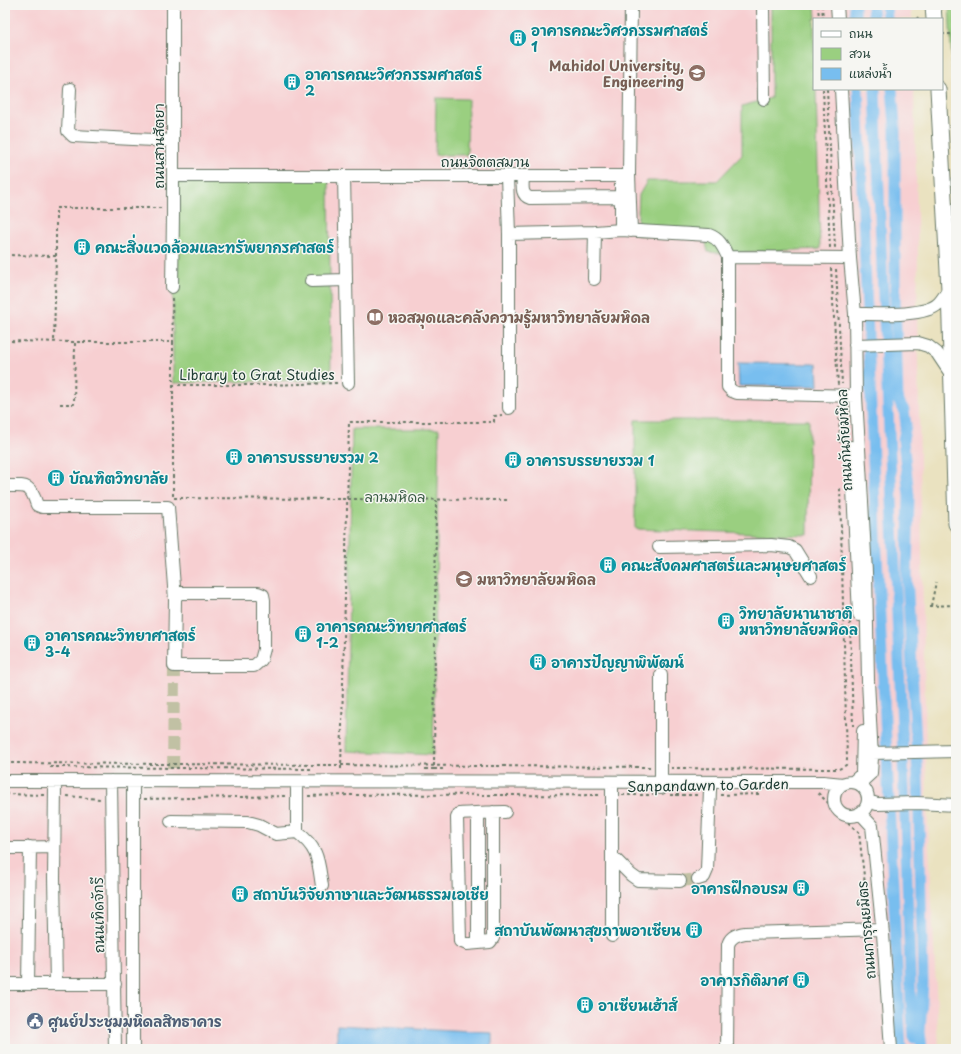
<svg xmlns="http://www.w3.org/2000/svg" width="961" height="1054" font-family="'Playpen Sans','Playpen Sans Thai',sans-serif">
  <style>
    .built { fill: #f7cfd1 }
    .green { fill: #9acf80; stroke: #5c865a }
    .water { fill: #78beef; stroke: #4c7e92 }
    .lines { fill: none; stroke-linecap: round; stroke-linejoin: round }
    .canal { stroke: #78beef; stroke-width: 11 }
    .minor-tunnel { stroke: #c1c1a4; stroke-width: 12; stroke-dasharray: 12 6; stroke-linecap: butt }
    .minor-casing { stroke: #667765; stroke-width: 14 }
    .major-casing { stroke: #667765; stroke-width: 17 }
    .path { stroke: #667765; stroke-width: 2; stroke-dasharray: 3 3; stroke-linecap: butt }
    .minor { stroke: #fff; stroke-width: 12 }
    .major { stroke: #fff; stroke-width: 15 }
    .labels { text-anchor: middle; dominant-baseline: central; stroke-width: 3; stroke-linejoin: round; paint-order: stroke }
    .culture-label { font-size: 14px; font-weight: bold; fill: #0d838f; stroke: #f6f6f2; text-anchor: start }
    .education-label { font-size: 14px; font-weight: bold; fill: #785e54; stroke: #f6f6f2; text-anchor: start }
    .street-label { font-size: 14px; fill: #1f3d34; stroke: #f6f6f2 }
    .park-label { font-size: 14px; fill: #385a43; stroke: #f6f6f2 }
    .service-label { font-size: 14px; font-weight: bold; fill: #4e5e75; stroke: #f6f6f2; text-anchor: start }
  </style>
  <rect width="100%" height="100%" fill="#f6f6f2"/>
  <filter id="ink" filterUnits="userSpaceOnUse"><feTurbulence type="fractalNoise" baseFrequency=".025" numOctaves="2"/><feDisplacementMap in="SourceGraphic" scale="8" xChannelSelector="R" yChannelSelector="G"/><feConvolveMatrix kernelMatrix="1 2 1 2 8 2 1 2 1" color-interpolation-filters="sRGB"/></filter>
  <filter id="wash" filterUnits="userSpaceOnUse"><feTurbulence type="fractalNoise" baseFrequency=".012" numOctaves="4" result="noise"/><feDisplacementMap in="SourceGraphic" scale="16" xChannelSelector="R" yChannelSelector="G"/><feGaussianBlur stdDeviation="0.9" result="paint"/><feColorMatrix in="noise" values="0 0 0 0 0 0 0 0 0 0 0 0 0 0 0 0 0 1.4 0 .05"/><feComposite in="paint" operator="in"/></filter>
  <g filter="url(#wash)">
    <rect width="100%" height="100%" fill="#eae2c0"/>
    <!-- built -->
    <path class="built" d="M5 5H911L912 19H814V89H914L918 256 917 313 927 803 939 1049H5Z"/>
    <!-- green -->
    <path class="green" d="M771 5H815L816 19H814V89H816L820 249 719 253 708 252 704 235H637L639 195 647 181H717L742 155V106L771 98Z
      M949 5H956V6L955 129Z
      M436 98 468 99 467 155H435Z
      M173 176H329L331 380 173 383Z
      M635 420H809L808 535 635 529Z
      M352 429H439L433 755 346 751Z"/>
    <!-- water -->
    <path class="water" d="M738 363 817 364 818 386H739Z
      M337 1025 492 1033V1049H337Z"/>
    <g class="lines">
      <!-- canal -->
      <path class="canal" d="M855 5V19
        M872 5 873 19
        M886 5 887 19
        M858 89 876 533 901 1049
        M875 89 883 295 902 728 911 1002 914 1038
        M892 89 895 124V296L898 400 904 410 906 425 903 440 909 496 907 575 918 780 923 982 920 1032 922 1049"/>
    </g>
  </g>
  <g filter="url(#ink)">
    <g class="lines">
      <!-- minor-tunnel -->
      <path class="minor-tunnel" d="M173 786 174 666
        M680 881 698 879"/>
      <defs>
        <path id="minor" d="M631 5 629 174 631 231
          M763 5 764 99
          M837 5 838 19
          M70 89 68 131 73 136 173 141
          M841 89 850 258 855 314 856 396 866 572 868 681 872 758 871 773 859 784
          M173 176H621L629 174
          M344 176 348 383
          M507 176 509 234V408
          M523 176C523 184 520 195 530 198L621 197
          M621 176V230L709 235C720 239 723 247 728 257
          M509 234 595 232
          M850 258 728 257V387L732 391 737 393 856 396
          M594 279 595 232 621 230
          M311 281 346 280
          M172 287 173 215V5
          M855 314C874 314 924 317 938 304 942 300 946 293 949 289
          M855 345 918 343 928 346 937 353 951 374
          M851 447 859 615
          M5 486C26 486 30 483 37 505L42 507H168L175 600
          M659 547 771 545 789 547 795 550 811 576
          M180 593H258L263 595 264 600V649L261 660 254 666H174L175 600 176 596Z
          M661 675V788
          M872 753 956 751
          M5 781 823 782 843 784
          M111 781 115 1049
          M133 781V1049
          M854 781 862 774 863 731
          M834 799a17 17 0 1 1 34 0a17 17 0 1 1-34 0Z
          M55 786 54 878 56 984
          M868 801 877 804 917 803 956 805
          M493 812V938L490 942 467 944 460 941 457 818 459 814C475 813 490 812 505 812
          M478 813V943
          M860 813 872 826 883 934 891 1049
          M171 821 248 822 259 825 276 834 297 832V787
          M297 832C319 849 318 860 322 886
          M5 848 54 847
          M613 857 631 875 638 880 680 881
          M698 879 704 877 707 870 710 789
          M612 936V788
          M5 984H115
          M28 984 30 847
          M727 1049 728 945C730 937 737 934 745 933L882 929"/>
        <path id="major" d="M933 5 934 19
          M938 89 949 289 956 524"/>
      </defs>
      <!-- minor casing -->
      <use href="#minor" class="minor-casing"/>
      <!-- major casing -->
      <use href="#major" class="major-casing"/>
      <!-- path -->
      <path class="path" d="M818 5 819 19
        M822 5 823 19
        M917 19 918 17
        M942 34H956
        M823 89 830 248
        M827 89 835 248
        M5 255 56 256 54 342
        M56 256V208H163
        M831 268 838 385
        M836 269 842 384
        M172 298 173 342
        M5 341 75 342
        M173 385V498L510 500
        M60 404H74L75 342H173V385H264L337 383
        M839 406 840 443
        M843 406 844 440
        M929 606 956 605
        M931 606 936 582
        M850 622 853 726
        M5 763 650 767
        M50 767 313 769
        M671 768 839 769 846 765 847 760 840 488
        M341 769 349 422H494V416L502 415
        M425 769H434L436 500
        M434 769H445
        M818 793 859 833 869 919
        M5 794 44 795
        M622 795H653
        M670 795H699
        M720 795 761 794
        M67 796 100 799
        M308 796C406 793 504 796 601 795
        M144 799 286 796"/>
      <!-- minor -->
      <use href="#minor" class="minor"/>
      <!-- major -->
      <use href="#major" class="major"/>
    </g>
  </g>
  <!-- icons -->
  <defs>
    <symbol id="building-disc" viewBox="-11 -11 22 22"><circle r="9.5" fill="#0f9aa8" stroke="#f6f6f2"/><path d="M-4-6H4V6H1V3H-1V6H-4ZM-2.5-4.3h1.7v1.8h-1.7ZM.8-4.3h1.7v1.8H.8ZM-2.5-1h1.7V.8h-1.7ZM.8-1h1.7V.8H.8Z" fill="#fff"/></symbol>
    <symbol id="university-disc" viewBox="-11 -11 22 22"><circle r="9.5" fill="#8d6e63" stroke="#f6f6f2"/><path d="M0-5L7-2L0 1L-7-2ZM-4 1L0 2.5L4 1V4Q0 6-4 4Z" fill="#fff"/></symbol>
    <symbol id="library-disc" viewBox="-11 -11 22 22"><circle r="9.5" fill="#8d6e63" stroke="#f6f6f2"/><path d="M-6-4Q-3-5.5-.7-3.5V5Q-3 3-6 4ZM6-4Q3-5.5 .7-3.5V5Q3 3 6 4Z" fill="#fff"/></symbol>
    <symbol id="civic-disc" viewBox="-11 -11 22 22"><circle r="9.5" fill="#5c6f8a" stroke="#f6f6f2"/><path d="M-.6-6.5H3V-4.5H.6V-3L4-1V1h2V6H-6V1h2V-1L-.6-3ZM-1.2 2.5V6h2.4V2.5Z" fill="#fff"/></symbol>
  </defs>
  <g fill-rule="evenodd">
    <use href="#building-disc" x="508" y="28" width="20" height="20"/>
    <use href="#university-disc" x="687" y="63" width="20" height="20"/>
    <use href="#building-disc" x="282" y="72" width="20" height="20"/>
    <use href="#building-disc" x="72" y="237" width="20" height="20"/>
    <use href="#library-disc" x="365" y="307" width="20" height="20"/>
    <use href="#building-disc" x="224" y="447" width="20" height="20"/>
    <use href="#building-disc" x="503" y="450" width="20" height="20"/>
    <use href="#building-disc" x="46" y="468" width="20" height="20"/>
    <use href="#building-disc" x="598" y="555" width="20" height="20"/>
    <use href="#university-disc" x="454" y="569" width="20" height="20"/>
    <use href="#building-disc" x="716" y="611" width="20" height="20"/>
    <use href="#building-disc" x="293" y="624" width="20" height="20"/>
    <use href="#building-disc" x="22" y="633" width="20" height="20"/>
    <use href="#building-disc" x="528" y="652" width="20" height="20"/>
    <use href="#building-disc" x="791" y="878" width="20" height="20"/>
    <use href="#building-disc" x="230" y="884" width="20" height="20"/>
    <use href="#building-disc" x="684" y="920" width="20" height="20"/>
    <use href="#building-disc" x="791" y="970" width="20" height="20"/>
    <use href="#building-disc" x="575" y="995" width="20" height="20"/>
    <use href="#civic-disc" x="25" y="1011" width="20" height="20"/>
  </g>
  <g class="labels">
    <!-- culture labels -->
    <g class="culture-label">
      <text x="531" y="30">อาคารคณะวิศวกรรมศาสตร์<tspan x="531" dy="16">1</tspan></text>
      <text x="305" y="74">อาคารคณะวิศวกรรมศาสตร์<tspan x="305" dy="16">2</tspan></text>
      <text x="95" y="247">คณะสิ่งแวดล้อมและทรัพยากรศาสตร์</text>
      <text x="247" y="457">อาคารบรรยายรวม 2</text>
      <text x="526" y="460">อาคารบรรยายรวม 1</text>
      <text x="69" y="478">บัณฑิตวิทยาลัย</text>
      <text x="621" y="565">คณะสังคมศาสตร์และมนุษยศาสตร์</text>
      <text x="739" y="613">วิทยาลัยนานาชาติ<tspan x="739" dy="16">มหาวิทยาลัยมหิดล</tspan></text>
      <text x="316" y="626">อาคารคณะวิทยาศาสตร์<tspan x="316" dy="16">1-2</tspan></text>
      <text x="45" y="635">อาคารคณะวิทยาศาสตร์<tspan x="45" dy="16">3-4</tspan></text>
      <text x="551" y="662">อาคารปัญญาพิพัฒน์</text>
      <text x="788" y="888" text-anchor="end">อาคารฝึกอบรม</text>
      <text x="253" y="894">สถาบันวิจัยภาษาและวัฒนธรรมเอเชีย</text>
      <text x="681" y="930" text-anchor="end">สถาบันพัฒนาสุขภาพอาเซียน</text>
      <text x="788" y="980" text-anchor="end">อาคารกิติมาศ</text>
      <text x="598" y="1005">อาเซียนเฮ้าส์</text>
    </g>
    <!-- education labels -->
    <g class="education-label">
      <text x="684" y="65" text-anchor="end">Mahidol University,<tspan x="684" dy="16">Engineering</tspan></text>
      <text x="388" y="317">หอสมุดและคลังความรู้มหาวิทยาลัยมหิดล</text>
      <text x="477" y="579">มหาวิทยาลัยมหิดล</text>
    </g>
    <!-- street labels -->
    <g class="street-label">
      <text transform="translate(158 146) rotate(-90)">ถนนสานสัตยา</text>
      <text x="485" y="161">ถนนจิตตสมาน</text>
      <text x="257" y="374">Library to Grat Studies</text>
      <text transform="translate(844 440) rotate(-93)">ถนนกันภัยมหิดล</text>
      <text transform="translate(708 785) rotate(-1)">Sanpandawn to Garden</text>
      <text transform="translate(98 915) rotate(-91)">ถนนเทิดจักรี</text>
      <text transform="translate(866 930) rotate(-95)">ถนนการุณยมิตร</text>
    </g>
    <!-- park labels -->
    <g class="park-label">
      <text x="395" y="496">ลานมหิดล</text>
    </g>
    <!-- service labels -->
    <g class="service-label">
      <text x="48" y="1021">ศูนย์ประชุมมหิดลสิทธาคาร</text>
    </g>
  </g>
  <!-- margin -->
  <rect width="961" height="1054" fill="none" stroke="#f6f6f2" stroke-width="20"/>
  <!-- legend -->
  <rect x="813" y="18" width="130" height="72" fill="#f6f6f2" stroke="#a0aca6"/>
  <rect x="821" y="31" width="20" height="6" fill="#ffffff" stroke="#a0aca6"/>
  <text x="849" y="38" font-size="12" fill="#1f3d34">ถนน</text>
  <rect x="821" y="48" width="20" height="12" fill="#9acf80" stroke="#a0aca6"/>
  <text x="849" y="58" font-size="12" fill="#1f3d34">สวน</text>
  <rect x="821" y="68" width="20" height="12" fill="#78beef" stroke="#a0aca6"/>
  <text x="849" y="78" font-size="12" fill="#1f3d34">แหล่งน้ำ</text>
</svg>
